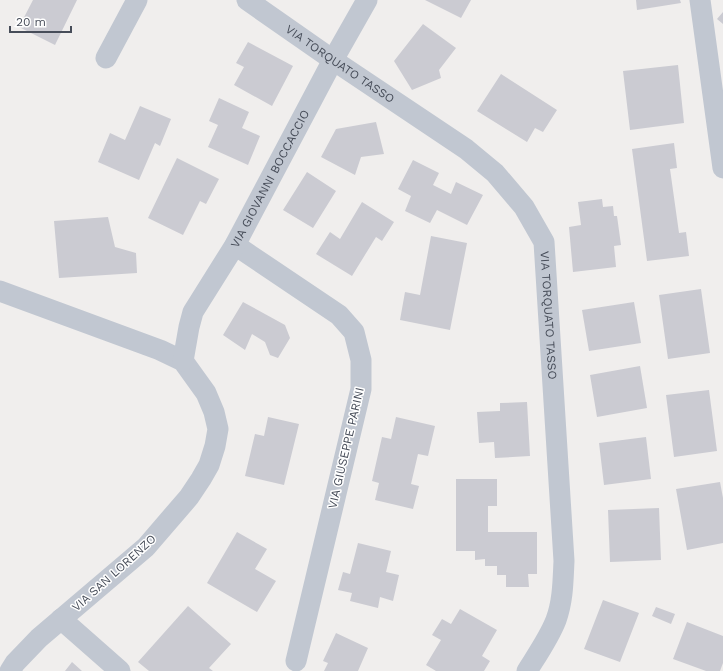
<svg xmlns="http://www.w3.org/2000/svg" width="723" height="671" font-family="'Work Sans',sans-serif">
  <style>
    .building { fill: #cbcbd2 }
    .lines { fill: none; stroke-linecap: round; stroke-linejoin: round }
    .street { stroke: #c1c7d1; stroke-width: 21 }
    .labels { text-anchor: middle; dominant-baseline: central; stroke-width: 3; stroke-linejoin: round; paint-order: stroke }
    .street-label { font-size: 12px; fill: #474d59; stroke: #fff }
  </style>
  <rect width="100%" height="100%" fill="#f0eeed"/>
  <!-- building -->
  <path class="building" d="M33 0H77L55 45 19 27Z
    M425 0H471L461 18Z
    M636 0H680L681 3 637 10Z
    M723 12V24L717 19Z
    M423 24 456 48 439 70 441 78 412 90 394 61Z
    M248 42 293 66 272 106 234 85 244 67 236 63Z
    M678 65 684 123 630 130 623 71Z
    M501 74 557 110 543 132 535 128 527 142 477 111Z
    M219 98 249 112 242 128 260 136 248 165 208 147 218 125 209 121Z
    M140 106 171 119 160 146 155 143 139 180 98 162 110 133 125 140Z
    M376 122 384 154 361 157 355 175 321 157 336 129Z
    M674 143 677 168 670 169 679 233 686 232 689 256 647 261 632 149Z
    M177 158 219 179 206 204 200 201 183 235 148 218Z
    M413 160 439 173 433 185 451 194 456 182 483 195 467 225 437 210 430 223 405 211 411 196 398 189Z
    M307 172 336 191 313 228 283 210Z
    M602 199 603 207 613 206 614 216H617L621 245 614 246 616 267 573 272 569 227 581 225 578 202Z
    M362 202 394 222 382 241 376 237 352 276 316 254 330 232 340 239Z
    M108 217 115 247 136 253 137 273 59 278 54 221Z
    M431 236 467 243 450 330 400 320 405 292 420 295Z
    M701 289 710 353 668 359 659 295Z
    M243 302 285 325 290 338 278 358 270 355 265 342 252 334 245 350 223 335Z
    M634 302 641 343 589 351 582 310Z
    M640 366 647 408 597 417 590 375Z
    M709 390 717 451 674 457 666 395Z
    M527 402 530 456 495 458 494 442 479 443 477 412 500 411V403Z
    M268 417 299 424 284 485 245 476 255 434 264 436Z
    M396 417 435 426 428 456 418 454 411 484 419 486 413 509 375 500 379 483 372 481 382 437 391 439Z
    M646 437 651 479 604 485 599 443Z
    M456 479H497V506H488V532H537V574H528L529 587H506V575H497V566H485V559L475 560V551H456Z
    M720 482 723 498V543L687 550 676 489Z
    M659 508 661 560 610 562 608 510Z
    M237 532 267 549 255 569 276 581 257 612 207 583Z
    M358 543 391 551 386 572 399 575 393 601 380 597 378 608 350 601 352 593 338 590 343 572 350 574Z
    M603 600 639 613 620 662 584 649Z
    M188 606 231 644 209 668 213 671H149L138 662Z
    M656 607 675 614 671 624 652 616Z
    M460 609 497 630 482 656 490 661 484 671H436L426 665 441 640 432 635 442 619 451 624Z
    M687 622 723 636V663L720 671H706L673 659Z
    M336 633 368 648 358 671H324L328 663 323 661Z
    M72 662 82 671H65Z"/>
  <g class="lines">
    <!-- street -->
    <g class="street">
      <path id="s1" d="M247 0 333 60 466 149 495 173 524 207 544 242 564 561C563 581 563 601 556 620 549 638 537 655 527 671"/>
      <path d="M700 0 723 168"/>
      <path d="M106 58 137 0"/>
      <path d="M235 245 339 315 354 332 361 360V389L296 661"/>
      <path d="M0 291 160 350 183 361 206 393 214 412 218 429 215 446 209 465 201 479 189 497 146 547 39 638 15 663 10 671"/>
      <path id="s2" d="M183 361 189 327 193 312 235 245 333 60 367 0"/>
      <path d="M61 619 120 671"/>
    </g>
  </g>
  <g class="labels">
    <!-- street labels -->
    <g class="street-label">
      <text stroke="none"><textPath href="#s1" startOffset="113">VIA TORQUATO TASSO</textPath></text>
      <text stroke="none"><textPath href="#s2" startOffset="204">VIA GIOVANNI BOCCACCIO</textPath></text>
      <text stroke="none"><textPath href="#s1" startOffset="461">VIA TORQUATO TASSO</textPath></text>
      <text transform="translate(346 448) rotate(-77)">VIA GIUSEPPE PARINI</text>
      <text transform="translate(114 573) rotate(-42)">VIA SAN LORENZO</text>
    </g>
  </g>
  <!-- scale -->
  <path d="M10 26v6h61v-6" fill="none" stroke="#474d59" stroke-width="2"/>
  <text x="16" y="26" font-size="12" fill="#474d59" stroke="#ffffff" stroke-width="3" paint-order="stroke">20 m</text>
</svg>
